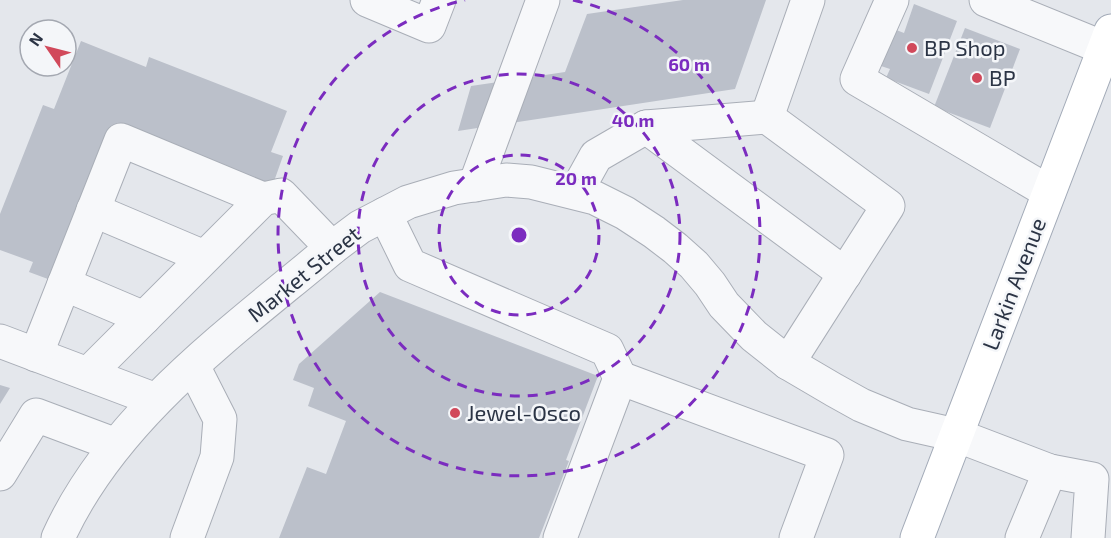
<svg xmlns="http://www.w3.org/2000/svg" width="1111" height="538" font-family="'Exo 2',sans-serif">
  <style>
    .building { fill: #bbc0ca }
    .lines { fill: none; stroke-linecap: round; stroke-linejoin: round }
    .minor-casing { stroke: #a9aeb7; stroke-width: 35 }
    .major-casing { stroke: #a3abb8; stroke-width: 35 }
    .minor { stroke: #f7f8fa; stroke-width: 33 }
    .major { stroke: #fff; stroke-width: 33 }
    .ring { fill: none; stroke: #7b2cbf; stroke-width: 3; stroke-dasharray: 10 8 }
    .poi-dot { fill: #d1495b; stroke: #f4f6f9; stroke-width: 2 }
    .labels { text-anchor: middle; stroke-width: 5; stroke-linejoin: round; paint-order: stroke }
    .poi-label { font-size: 22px; fill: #2b3445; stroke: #f4f6f9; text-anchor: start }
    .street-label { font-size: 22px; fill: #2b3445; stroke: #f4f6f9 }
    .centre { fill: #7b2cbf; stroke: #f4f6f9; stroke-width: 3 }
    .ring-label { font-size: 18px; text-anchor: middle; font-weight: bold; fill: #7b2cbf; stroke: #f4f6f9; stroke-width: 5; stroke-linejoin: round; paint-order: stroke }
  </style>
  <rect width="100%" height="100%" fill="#e4e7ec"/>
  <g class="building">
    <polygon points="683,0 766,0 735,89 458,131 471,86 565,72 587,14"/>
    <polygon points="914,4 957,21 929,94 886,78 890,69 872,63 886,26 904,33"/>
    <polygon points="965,28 1020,49 990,128 934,107"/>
    <polygon points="81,41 146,67 149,57 287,111 271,152 283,156 272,187 116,127 56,282 29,272 33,262 0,250 0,214 43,105 54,109"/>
    <polygon points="380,292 598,376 566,460 569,461 539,538 279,538 307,467 326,474 346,421 308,406 314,388 293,380 299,364"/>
    <polygon points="0,385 10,388 0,404"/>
  </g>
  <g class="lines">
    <g class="minor-casing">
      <g id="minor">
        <polyline points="367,0 429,26 439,0"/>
        <polyline points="892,0 857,79 1049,192"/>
        <polyline points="986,0 1104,48"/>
        <polyline points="646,127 845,274"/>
        <polyline points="475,185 543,0"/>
        <polyline points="576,192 596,156 646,127 767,117"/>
        <polyline points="93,210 204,257"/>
        <polyline points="385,214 410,265 607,350 620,378 560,538"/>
        <polyline points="64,284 144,318"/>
        <polyline points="0,341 156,400"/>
        <polyline points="36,355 121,140 263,199"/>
        <polyline points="788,363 888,206 767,117 808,0"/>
        <polyline points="88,374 263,199 281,195 332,248"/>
        <polyline points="620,378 827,455 796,538"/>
        <polyline points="0,474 36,415 116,445"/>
        <path d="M58,538C113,416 232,332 332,248L360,227L408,202L454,188L506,180L531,182L595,198L625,213L654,232L675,248L694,265L710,284L724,305L754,336L788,363L834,390L861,405L907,424L956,435L1050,471L1092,479L1088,538"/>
        <polyline points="187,538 217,457 220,419 193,366"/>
        <polyline points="1022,538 1050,471"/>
      </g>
    </g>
    <g class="major-casing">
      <polyline id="major" points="917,538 1111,31"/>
    </g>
    <use href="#minor" class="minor"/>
    <use href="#major" class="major"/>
  </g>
  <g class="ring">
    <circle cx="519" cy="235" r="80"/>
    <circle cx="519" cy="235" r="161"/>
    <path d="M573 0A241 241 0 1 1 465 0"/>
  </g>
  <g class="poi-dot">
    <circle cx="912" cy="48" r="6"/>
    <circle cx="977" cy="78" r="6"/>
    <circle cx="455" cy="413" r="6"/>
  </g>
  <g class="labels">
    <g class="poi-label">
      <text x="924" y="56">BP Shop</text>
      <text x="989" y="86">BP</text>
      <text x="467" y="421">Jewel-Osco</text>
    </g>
    <g class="street-label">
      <text transform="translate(304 274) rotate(-39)" y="8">Market Street</text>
      <text transform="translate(1014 284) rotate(-69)" y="8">Larkin Avenue</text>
    </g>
  </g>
  <circle cx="519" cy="235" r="9" class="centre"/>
  <g class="ring-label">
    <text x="689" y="71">60 m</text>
    <text x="633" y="127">40 m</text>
    <text x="576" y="185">20 m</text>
  </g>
  <g transform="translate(48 48) rotate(305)"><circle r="28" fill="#f4f6f9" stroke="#a4a8b1" stroke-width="1.5"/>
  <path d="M0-4.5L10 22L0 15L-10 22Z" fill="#d1495b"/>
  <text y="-9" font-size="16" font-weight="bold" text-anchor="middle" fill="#2b3445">N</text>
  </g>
</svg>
